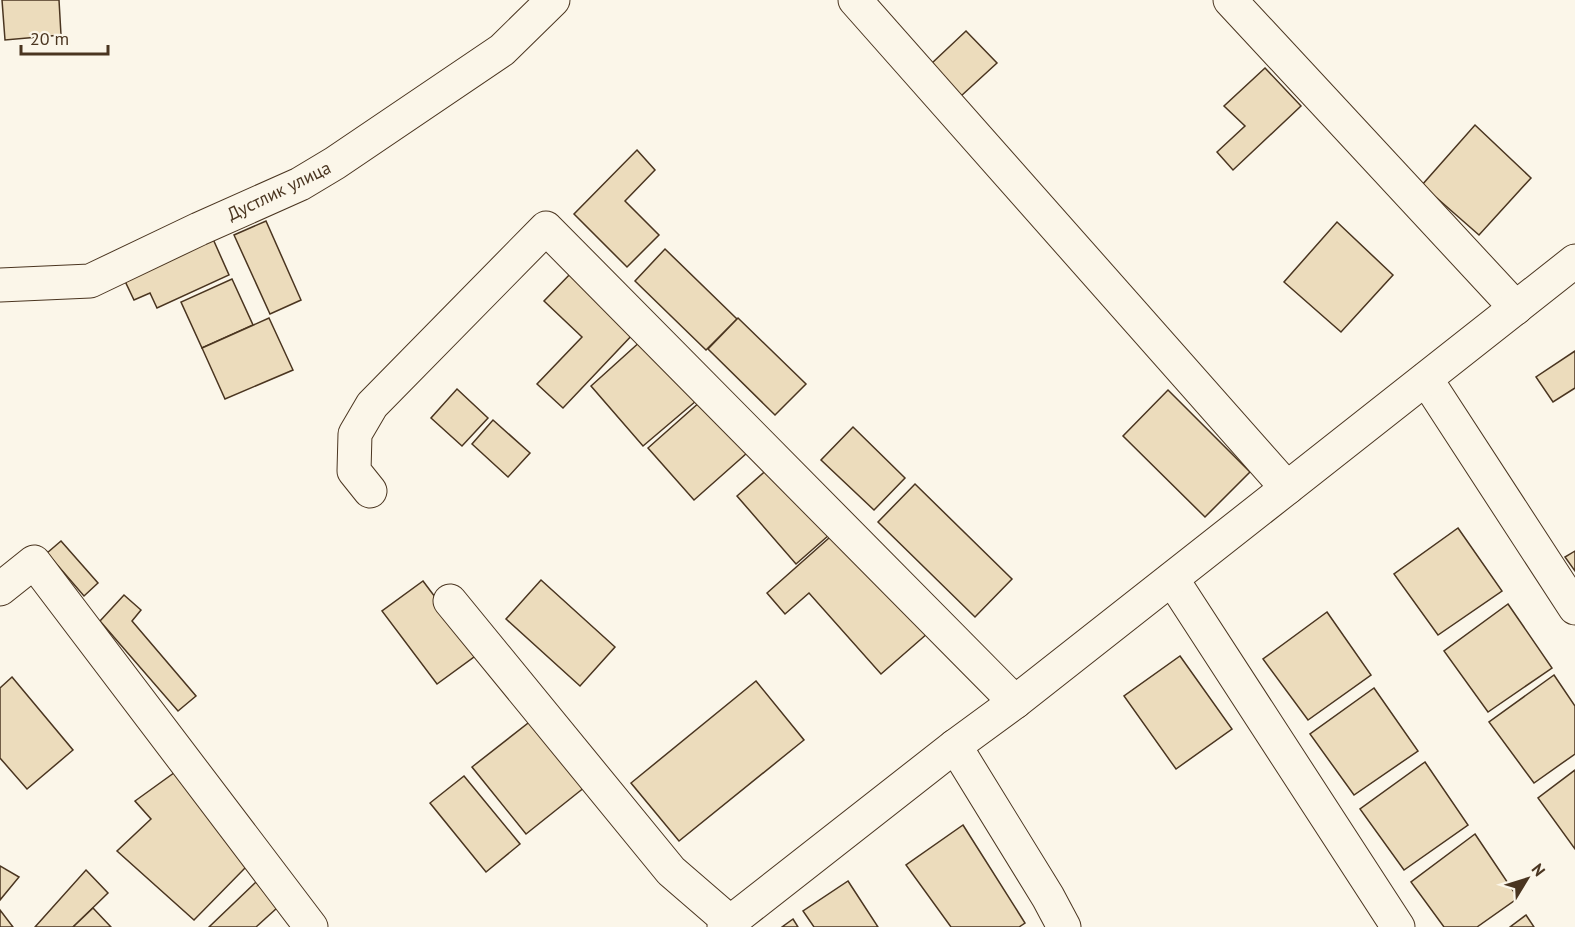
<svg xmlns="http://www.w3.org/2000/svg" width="1575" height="927" font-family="'PT Sans',sans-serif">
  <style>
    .building { fill: #ecdcbc; stroke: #4a3520; stroke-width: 1.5 }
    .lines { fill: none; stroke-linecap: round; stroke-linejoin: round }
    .minor-casing { stroke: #4a3520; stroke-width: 35 }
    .minor { stroke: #fbf6e9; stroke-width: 33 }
    .labels { text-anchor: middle; stroke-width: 4.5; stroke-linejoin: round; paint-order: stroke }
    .street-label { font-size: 18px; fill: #4a3520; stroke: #fbf6e9 }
  </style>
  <rect width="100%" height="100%" fill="#fbf6e9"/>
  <g class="building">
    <polygon points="2,0 59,0 61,35 5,40"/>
    <polygon points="966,31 997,63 961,96 931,64"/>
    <polygon points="1265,68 1301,106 1233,170 1217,152 1245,126 1224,106"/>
    <polygon points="1475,125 1531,178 1479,235 1422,185"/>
    <polygon points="637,150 655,170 625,201 659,235 627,267 574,214"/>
    <polygon points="266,221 301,300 270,314 234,235"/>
    <polygon points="1337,222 1393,275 1341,332 1284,282"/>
    <polygon points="213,239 229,275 157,308 150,293 134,300 124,279"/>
    <polygon points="665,249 737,319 706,350 635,281"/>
    <polygon points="572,272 635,332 563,408 537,384 582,337 544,301"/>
    <polygon points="232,279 253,325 202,348 181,302"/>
    <polygon points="269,318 293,370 225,399 202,348"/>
    <polygon points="738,318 806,384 775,415 708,349"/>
    <polygon points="642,340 696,401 643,446 591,386"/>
    <polygon points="1575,351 1575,388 1553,402 1536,377"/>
    <polygon points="457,389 488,418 462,446 431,418"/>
    <polygon points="1168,390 1250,472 1205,517 1123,436"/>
    <polygon points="701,401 747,453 694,500 648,448"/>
    <polygon points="493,420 530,453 508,477 472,444"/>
    <polygon points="853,427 905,478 874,510 821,460"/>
    <polygon points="770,467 829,535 796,564 737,496"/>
    <polygon points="915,484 1012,579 975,617 878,522"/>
    <polygon points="1458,528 1502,591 1438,635 1394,574"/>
    <polygon points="838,530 928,633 881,674 809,593 785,614 767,593"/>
    <polygon points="61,541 98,583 84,596 47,553"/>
    <polygon points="1575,551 1575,571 1565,557"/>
    <polygon points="541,580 615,647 580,686 506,619"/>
    <polygon points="423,581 478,654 437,684 382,611"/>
    <polygon points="124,595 141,610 132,621 196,696 178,711 100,621"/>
    <polygon points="1508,604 1552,668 1488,712 1444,651"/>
    <polygon points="1327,612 1371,675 1308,720 1263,659"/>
    <polygon points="1180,656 1232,729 1176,769 1124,696"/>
    <polygon points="1554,675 1575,706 1575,754 1534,783 1489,722"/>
    <polygon points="12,677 73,750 27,789 0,758 0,688"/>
    <polygon points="756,681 804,740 679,841 631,783"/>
    <polygon points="1374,688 1418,751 1354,795 1310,734"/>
    <polygon points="532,720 585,787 526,834 472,767"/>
    <polygon points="1425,762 1468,825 1404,870 1360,809"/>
    <polygon points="178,770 246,867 194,920 117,851 151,819 135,801"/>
    <polygon points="1575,770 1575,849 1538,798"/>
    <polygon points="464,776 520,844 486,872 430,803"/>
    <polygon points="963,825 1025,923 1019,927 951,927 906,865"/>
    <polygon points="1475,834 1518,898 1477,927 1444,927 1411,882"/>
    <polygon points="0,866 19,877 0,900"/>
    <polygon points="86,870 108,893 73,927 35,927"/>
    <polygon points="848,881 878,927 814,927 803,911"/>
    <polygon points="256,882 277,908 256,927 209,927"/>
    <polygon points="93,908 111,927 73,927"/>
    <polygon points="0,910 13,927 0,927"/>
    <polygon points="1526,915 1534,927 1510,927"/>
    <polygon points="793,919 798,927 782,927"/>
  </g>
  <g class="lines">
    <g class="minor-casing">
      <g id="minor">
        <polyline points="855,0 1287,488"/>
        <polyline points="1230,0 1516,308"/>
        <polyline points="0,285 90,281 199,229 300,184 335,163 502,50 553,0"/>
        <polyline points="1426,379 1575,608"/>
        <polyline points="370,491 354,471 355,434 372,405 546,228 1015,702"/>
        <polyline points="1172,579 1398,927"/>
        <polyline points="0,589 34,562 311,927"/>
        <polyline points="450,601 671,871 730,922 730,927"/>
        <polyline points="955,746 1048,897 1064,927"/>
        <polyline points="724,927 955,746 1015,702 1287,488 1575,261"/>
      </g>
    </g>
    <use href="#minor" class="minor"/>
  </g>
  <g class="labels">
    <g class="street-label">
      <text transform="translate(279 191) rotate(-26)" y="6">Дустлик улица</text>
    </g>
  </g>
  <g transform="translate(1527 879) rotate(52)" stroke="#fbf6e9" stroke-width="4.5" paint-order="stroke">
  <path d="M0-4.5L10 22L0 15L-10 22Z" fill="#4a3520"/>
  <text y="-9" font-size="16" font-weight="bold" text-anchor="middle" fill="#4a3520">N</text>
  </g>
  <path d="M21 45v9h87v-9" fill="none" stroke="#4a3520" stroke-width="3"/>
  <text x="30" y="45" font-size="18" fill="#4a3520" stroke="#fbf6e9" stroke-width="4.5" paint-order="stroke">20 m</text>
</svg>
